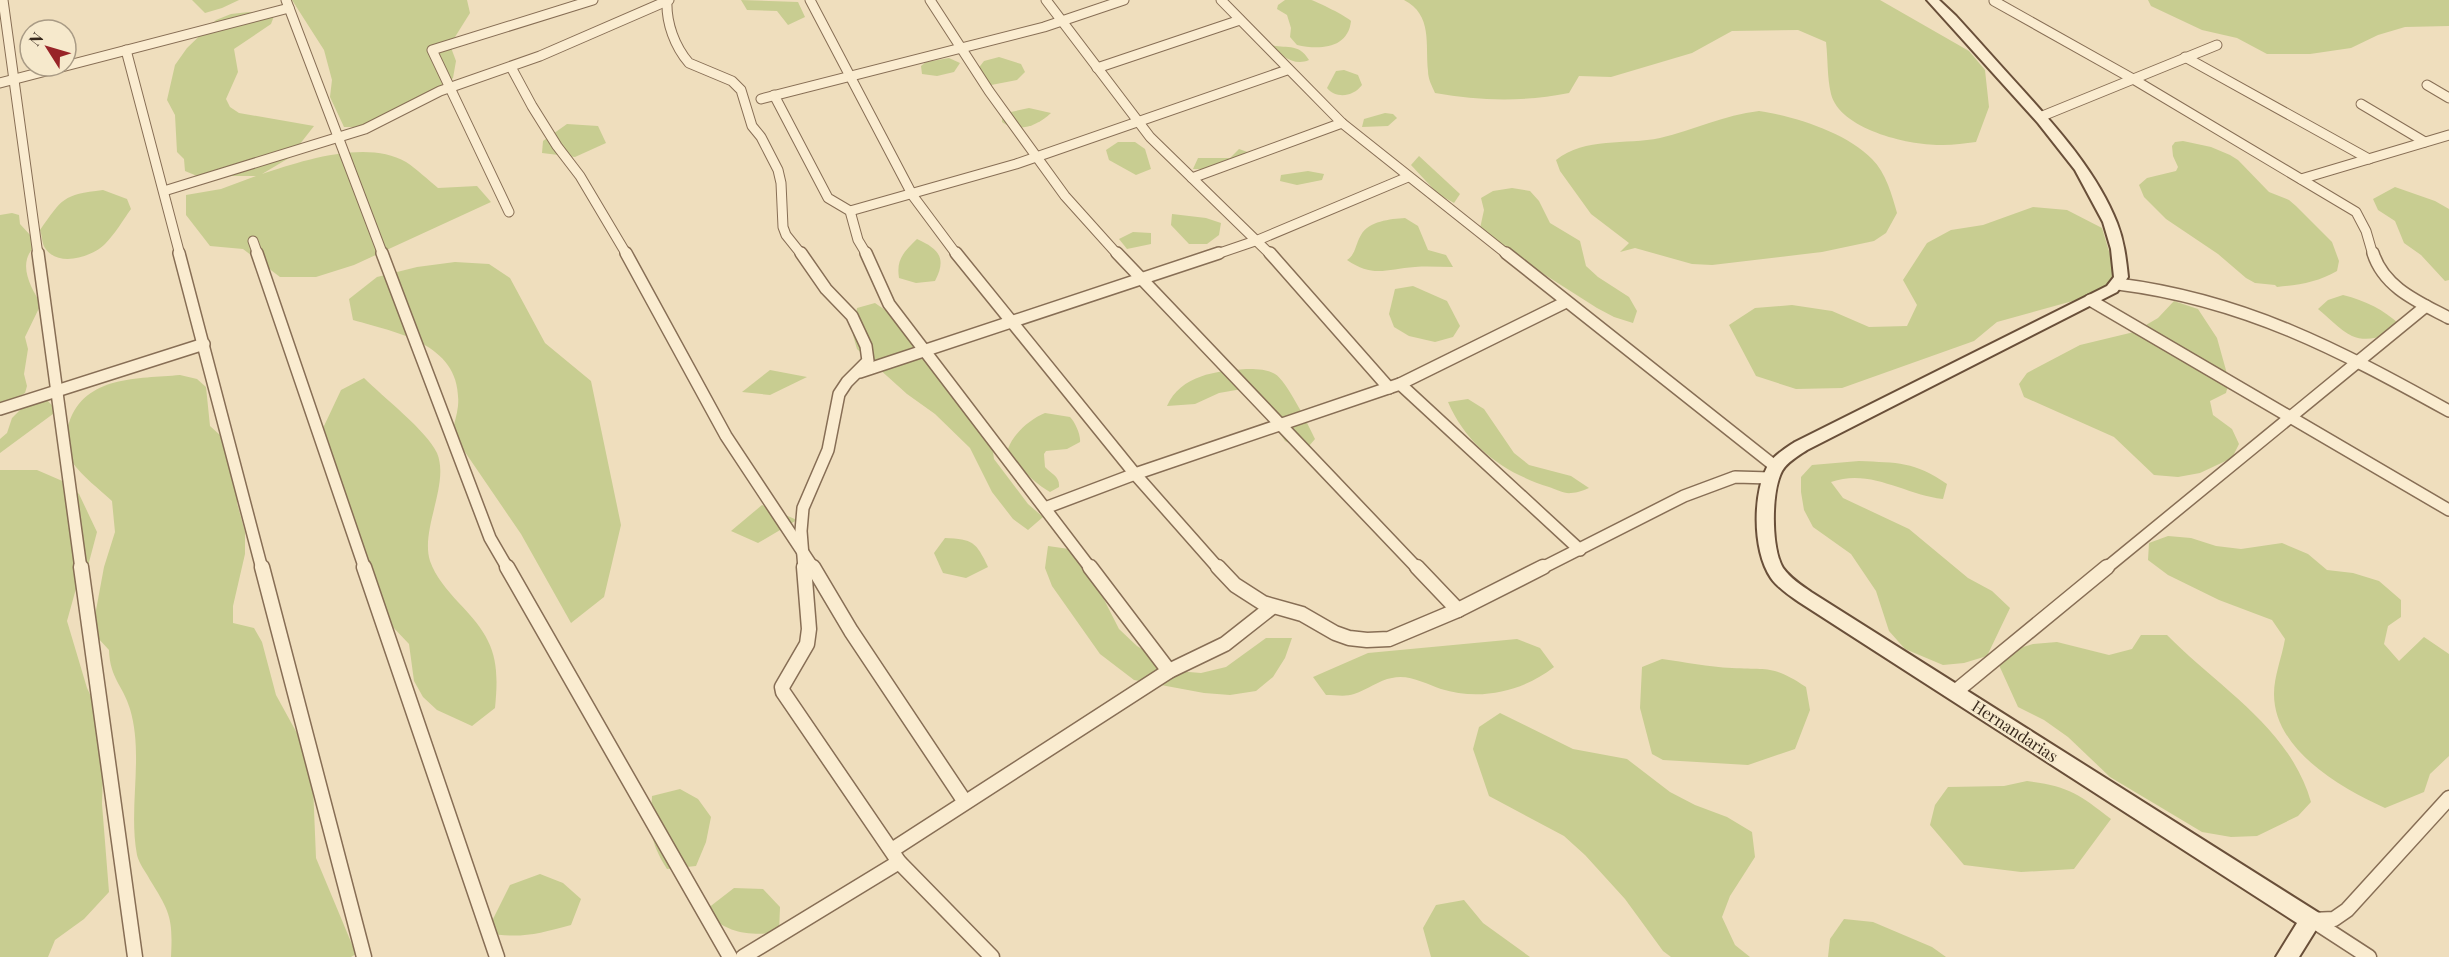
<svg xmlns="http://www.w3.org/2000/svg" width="2449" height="957" font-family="'Playfair Display',serif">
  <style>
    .green { fill: #c8cd91 }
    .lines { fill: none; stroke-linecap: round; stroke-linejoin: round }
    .street-far2-casing { stroke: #876e55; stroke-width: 11 }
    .street-far1-casing { stroke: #876e55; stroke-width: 14 }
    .street-casing { stroke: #876e55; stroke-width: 17 }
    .secondary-casing { stroke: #694f39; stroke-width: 4 }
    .street-far2 { stroke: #faecd0; stroke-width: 9 }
    .street-far1 { stroke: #faecd0; stroke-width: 11 }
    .street { stroke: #faecd0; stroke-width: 14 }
    .secondary { fill: #faecd0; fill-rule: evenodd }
    .labels { text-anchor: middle; stroke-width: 4.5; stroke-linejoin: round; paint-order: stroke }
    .street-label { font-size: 16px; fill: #36271b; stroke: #f6e9cc }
  </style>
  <rect width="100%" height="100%" fill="#efdebd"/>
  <g class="green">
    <polygon points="192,0 239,0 222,8 205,13"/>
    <polygon points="292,0 467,0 470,13 450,45 456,61 453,78 405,113 377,127 344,127 330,97 332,80 324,50"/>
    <polygon points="741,0 798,2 805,17 788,25 777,11 747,10"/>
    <path d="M1285,0C1294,0 1303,0 1311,0C1316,1 1348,17 1351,21C1348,49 1319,50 1297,45L1290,37L1291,28L1287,15L1277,9L1278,5Z"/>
    <path d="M1404,0H1880L1969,51L1985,70L1989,107L1976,142C1965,143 1954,145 1943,145C1911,146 1840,130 1831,94C1827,78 1828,59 1826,42L1798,30L1732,31L1692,53L1611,77L1579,76L1569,93C1524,102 1480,101 1435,93C1432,86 1428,79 1428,71C1425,44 1433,15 1404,0Z"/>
    <polygon points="2148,0 2449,0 2449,26 2405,27 2378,35 2351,48 2310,54 2267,54 2237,38 2202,30 2151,6"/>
    <path d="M249,12L274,16L271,24L234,49L238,72L226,99L230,107L239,113L314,126L289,158L262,174C301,161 367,139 406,162C417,169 428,180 438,188L477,186L491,202L354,265L316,277H280L243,249L210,246L186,215V195L221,189L256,176H197L185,171L184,159L177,152L175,115L167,100L175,65L187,48L216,20L231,14Z"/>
    <path d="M1269,44C1284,50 1298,41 1309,60C1293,67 1280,54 1269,44Z"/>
    <polygon points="999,57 1021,64 1025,72 1017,80 986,86 977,70 984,61"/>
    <polygon points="949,58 960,63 954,72 937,76 922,74 921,66 926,62"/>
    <path d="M1344,70L1358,75L1362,85C1353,97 1336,99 1327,88L1336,71Z"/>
    <path d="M1029,108L1051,113C1038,125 1019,134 1002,122V118L1006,113Z"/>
    <path d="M1759,111C1795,116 1847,133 1872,159C1886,173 1892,195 1897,213L1886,233L1874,241L1822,252L1712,265L1692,264L1635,248L1620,252L1629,243L1591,214L1560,171L1556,160C1585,137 1626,145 1660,138C1694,130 1724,115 1759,111Z"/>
    <polygon points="1385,113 1393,114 1397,118 1388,126 1362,127 1364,119"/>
    <polygon points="567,124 598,126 606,143 575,157 542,153 543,141"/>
    <path d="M2183,141L2211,147L2230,155L2238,160L2269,192L2289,200L2296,206L2332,242L2339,261L2337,271C2318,282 2299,285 2277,287L2275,285L2255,283L2246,278L2218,254L2166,219L2144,197L2139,185L2147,178L2176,171L2178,167L2173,156L2172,146L2175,142Z"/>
    <polygon points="1118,142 1135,142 1145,149 1151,169 1136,175 1109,160 1106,150"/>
    <polygon points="1239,149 1253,154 1211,169 1193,169 1198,158 1230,158"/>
    <polygon points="1419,156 1460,194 1454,203 1438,194 1411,165"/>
    <polygon points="1308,171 1324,174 1322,180 1297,185 1280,181 1281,175"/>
    <polygon points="2395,187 2435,201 2449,209 2449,280 2445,281 2421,255 2404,243 2395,221 2378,210 2373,199"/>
    <polygon points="1512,188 1530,191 1539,201 1550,223 1580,241 1586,266 1598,277 1629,297 1637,311 1633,323 1614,317 1597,308 1479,233 1484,210 1481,198 1493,191"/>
    <path d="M103,190L127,199L131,209C123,220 115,234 105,244C92,257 58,268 45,248C42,244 42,235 40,230C63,198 62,195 103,190Z"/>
    <polygon points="2033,207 2067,210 2102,228 2117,278 2098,294 1997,322 1974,341 1842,388 1796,389 1756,376 1729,325 1755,308 1792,305 1832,311 1869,327 1907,326 1917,305 1903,280 1927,243 1951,230 1983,225"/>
    <path d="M12,213L19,215L20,224L31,236L34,246C32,250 28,254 27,259C23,274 33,291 41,304L25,337L28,349L24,374L27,386L25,393L0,407V215Z"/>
    <polygon points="1172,214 1206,218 1221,223 1219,235 1207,244 1189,244 1171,225"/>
    <path d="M1405,218L1418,226L1428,250L1446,255L1453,267C1440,267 1427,266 1415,267C1386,269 1373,278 1347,260C1356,254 1355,245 1361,235C1369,221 1390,219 1405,218Z"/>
    <polygon points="1133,232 1151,233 1151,244 1127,249 1119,239"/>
    <path d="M917,239C939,249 947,258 935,281L916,283L899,278C896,259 904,252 917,239Z"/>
    <path d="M455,262L489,264L510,278L545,343L591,381L621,525L604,597L571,623L521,534L452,433C454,424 457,415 458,406C463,344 398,333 353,320L349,299L377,277L417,267Z"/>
    <polygon points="1413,286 1447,301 1460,326 1453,337 1435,342 1409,336 1394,327 1389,314 1395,289"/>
    <path d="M2343,295C2366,301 2383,309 2400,325C2389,336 2368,343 2352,336C2340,330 2328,317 2318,309L2328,300Z"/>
    <polygon points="2174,301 2198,309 2217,338 2229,381 2226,393 2210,401 2213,415 2232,429 2239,444 2232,458 2200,473 2178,477 2154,475 2114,437 2024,397 2019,384 2027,373 2080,345 2134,332 2158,318"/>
    <polygon points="875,303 888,312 917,343 954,393 981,414 990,428 994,459 1028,504 1043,517 1028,530 1013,519 992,492 970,448 935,414 907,394 857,349 853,335 857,308"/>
    <path d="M1246,369C1256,369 1266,369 1275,374C1286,380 1309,426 1315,439L1309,446L1299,448L1285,441L1279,432L1276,419L1242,389L1219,393L1195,404L1167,406C1181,375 1216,371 1246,369Z"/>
    <polygon points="770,370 807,377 770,395 742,392"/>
    <path d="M180,375L197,379L206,387L210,426L231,445L237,458V503L245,532V554L233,606V623L254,628L262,642L276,695L304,746L313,785L316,858L356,954L351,957H171C173,918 170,912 150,880C146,872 139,864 137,855C128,807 144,756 130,709C123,685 110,679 109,650L97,637L94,621L104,567L115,532L112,501C99,489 83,477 72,462C63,450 64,436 69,423C85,375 138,379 180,375Z"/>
    <path d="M364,378C383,397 427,431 437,453C450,484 420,529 430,561C435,576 448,591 458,602C494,639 500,658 495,708L472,726L437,710L423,697L414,681L409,644L372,605L364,591L356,539L321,440L324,426L341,390Z"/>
    <path d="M1468,399L1484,409L1514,453L1529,465L1571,476L1589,488C1584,490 1577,493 1571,493C1565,494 1555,489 1549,487C1504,473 1467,446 1448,402Z"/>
    <polygon points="48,401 57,411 0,453 0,439 7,433 12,418 27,403"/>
    <path d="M1045,413L1070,417C1075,422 1081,435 1080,442L1067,449L1046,451L1044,454L1045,467C1051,474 1060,476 1059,487L1050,492C1036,484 1014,465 1008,449C1013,434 1030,419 1045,413Z"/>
    <path d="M1859,461C1898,463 1914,461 1947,484L1943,499C1903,494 1870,468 1831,482L1843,498L1909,529L1968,578L1992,591L2010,608L1987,656L1964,663L1943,665L1905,649L1889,631L1876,591L1851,554L1813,527L1804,510L1801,492V477L1812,465Z"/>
    <polygon points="0,470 37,470 67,483 79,494 97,532 88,566 77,585 67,621 87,688 102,720 104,739 102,804 109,892 84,919 55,940 48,957 0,957"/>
    <polygon points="762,505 797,520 758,543 731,531"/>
    <path d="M2168,536L2191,538L2216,546L2241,549L2282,543L2308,554L2327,570L2353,573L2379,581L2401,600V617L2388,626L2384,644L2399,661L2424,637L2449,654V756L2430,774L2424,792L2385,808C2341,788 2274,750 2274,694C2274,676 2282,657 2285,639L2272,620L2219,600L2168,575L2148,560L2149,543Z"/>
    <path d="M945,538C973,539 976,542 988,567L966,578L943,573L934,553Z"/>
    <polygon points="1048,546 1069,549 1085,562 1119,629 1137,646 1177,671 1201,673 1226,667 1266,638 1292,638 1285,658 1273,677 1256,691 1230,695 1204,693 1134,680 1100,654 1052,586 1045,568"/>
    <path d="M2141,635H2167C2218,687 2290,728 2311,802L2298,816L2257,836L2231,837L2202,832L2110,777L2068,737L2044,720L2018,707L1998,663L2013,650L2033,644L2057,642L2109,655L2132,649Z"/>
    <path d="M1517,639L1540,648L1554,667C1522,692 1480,701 1441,689C1426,684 1409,674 1392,678C1379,680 1367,690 1354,694C1346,697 1335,695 1326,695L1313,677L1368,653Z"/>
    <path d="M1662,659C1685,662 1708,667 1732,668C1768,670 1773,665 1806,687L1810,710L1795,749L1748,765L1663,760L1652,754L1640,708L1642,667Z"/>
    <polygon points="1500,713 1573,749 1627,759 1670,792 1695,805 1727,817 1752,832 1755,857 1730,896 1722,917 1735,945 1750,957 1671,957 1663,951 1625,899 1585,855 1564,836 1489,796 1473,749 1479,727"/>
    <path d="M2027,781C2068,786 2079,794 2111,819L2074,869L2021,872L1964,865L1930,825L1935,805L1948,787L2004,786Z"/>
    <path d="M680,789L698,799L711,817L706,842L696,866L667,869C649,840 650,829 652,796Z"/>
    <path d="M540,874L563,883L581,899L571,925C538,934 520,939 486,933L510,885Z"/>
    <path d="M734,888L763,889L780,907L779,933C744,935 731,934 703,912Z"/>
    <polygon points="1464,900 1483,923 1530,957 1431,957 1423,928 1436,905"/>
    <polygon points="1844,919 1873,922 1932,947 1946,957 1828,957 1830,939"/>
  </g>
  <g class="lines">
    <g class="street-far2-casing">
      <g id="street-far2">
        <polyline points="3,0 38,255"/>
        <polyline points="286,0 383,255"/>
        <polyline points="810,0 913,196 957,255"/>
        <polyline points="930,0 989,91 1065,196 1118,255"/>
        <polyline points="1046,0 1150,137 1271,255"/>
        <polyline points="1221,0 1342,123 1508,255"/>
        <path d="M667,1C666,23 675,47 689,63L732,81L741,90L752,126L761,137L778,170L781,183L783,227L786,235L802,255"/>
        <polyline points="1994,1 2133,79 2356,212 2366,231 2373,255"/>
        <polyline points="126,50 180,255"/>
        <polyline points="2185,57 2369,159"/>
        <polyline points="511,67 532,106 557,146 580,176 627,255"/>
        <polyline points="1097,68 1240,20"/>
        <polyline points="0,83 289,8"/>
        <polyline points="2427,85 2449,98"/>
        <polyline points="774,95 828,198 850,211 858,240 867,255"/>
        <polyline points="761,99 1044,27 1124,0"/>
        <polyline points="2361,104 2425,142"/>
        <polyline points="2040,117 2217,45"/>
        <polyline points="1192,178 1342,123"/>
        <polyline points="2301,179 2449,135"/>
        <polyline points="164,191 365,129 440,91 540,56 669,0"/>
        <polyline points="850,211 1016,164 1287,70"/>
        <polyline points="509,212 432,50 593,0"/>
        <polyline points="253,241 258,255"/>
        <polyline points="1214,255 1258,240 1408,177"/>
      </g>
    </g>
    <g class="street-far1-casing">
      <g id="street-far1">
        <polyline points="38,253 81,569"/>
        <polyline points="179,253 262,569"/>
        <polyline points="257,253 365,569"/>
        <polyline points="382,253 490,538 508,569"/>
        <polyline points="626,253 726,436 814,569"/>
        <polyline points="801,253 826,289 852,316 866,346 868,361 847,382 839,394 828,450 803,508 801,531 804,569"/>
        <polyline points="866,253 889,304 1091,569"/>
        <polyline points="956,253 1135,474 1219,569"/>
        <polyline points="1117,253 1418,569"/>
        <polyline points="1270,253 1389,388"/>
        <polyline points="1506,253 1776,467"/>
        <path d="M2373,253C2384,288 2419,302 2449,318"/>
        <path d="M2118,284C2245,300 2339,350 2449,411"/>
        <polyline points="2090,300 2449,510"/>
        <polyline points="860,372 1219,253"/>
        <polyline points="1400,384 1580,550"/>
        <polyline points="0,409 204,344"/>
        <polyline points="1045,508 1135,474 1400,384 1566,302"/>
        <polyline points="1540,569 1684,496 1735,477 1771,478"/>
        <polyline points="2105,569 2426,306"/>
      </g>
    </g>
    <g class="street-casing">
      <g id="street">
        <polyline points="81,567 135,957"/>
        <polyline points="262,567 364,957"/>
        <polyline points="364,567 497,957"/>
        <polyline points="507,567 730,957"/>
        <polyline points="804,567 809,629 807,644 782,687 783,692 899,862 992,957"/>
        <polyline points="813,567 851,631 965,802"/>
        <polyline points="1090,567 1169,671"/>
        <polyline points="1218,567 1235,585 1263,603 1302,614 1335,633 1349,638 1367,640 1389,639 1458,610 1543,567"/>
        <polyline points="1417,567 1458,610"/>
        <polyline points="1955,692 2107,567"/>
        <polyline points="892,850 1169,671 1225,644 1272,607"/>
        <polyline points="2311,920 2334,919 2347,910 2449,798"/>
        <polyline points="2312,920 2369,957"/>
        <polyline points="743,957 899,862"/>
      </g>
    </g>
    <g class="secondary-casing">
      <path id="secondary" d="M1927,0H1939L1956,16C1978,40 1999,64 2021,88C2057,128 2097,172 2117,223C2124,241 2126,258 2128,277L2117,292L1807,450C1798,456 1787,462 1782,471C1771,492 1771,548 1783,568C1790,578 1801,585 1811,592L2319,913L2322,920L2299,957H2276L2297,923L1799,602C1789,595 1778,588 1771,578C1752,551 1752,489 1770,462C1777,453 1786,448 1795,442L2107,286L2114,277L2111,249L2103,222L2075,170L2038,123Z"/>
    </g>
    <use href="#street-far2" class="street-far2"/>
    <use href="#street-far1" class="street-far1"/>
    <use href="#street" class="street"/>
    <use href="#secondary" class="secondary"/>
  </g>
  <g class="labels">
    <g class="street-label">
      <text transform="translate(2015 731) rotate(33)" y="6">Hernandarias</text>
    </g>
  </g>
  <g transform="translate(48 48) rotate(307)"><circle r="28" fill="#f6e9cc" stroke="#a99b85" stroke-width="1.5"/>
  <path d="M0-4.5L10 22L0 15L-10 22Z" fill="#982428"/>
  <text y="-9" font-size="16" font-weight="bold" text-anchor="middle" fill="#36271b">N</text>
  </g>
</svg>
